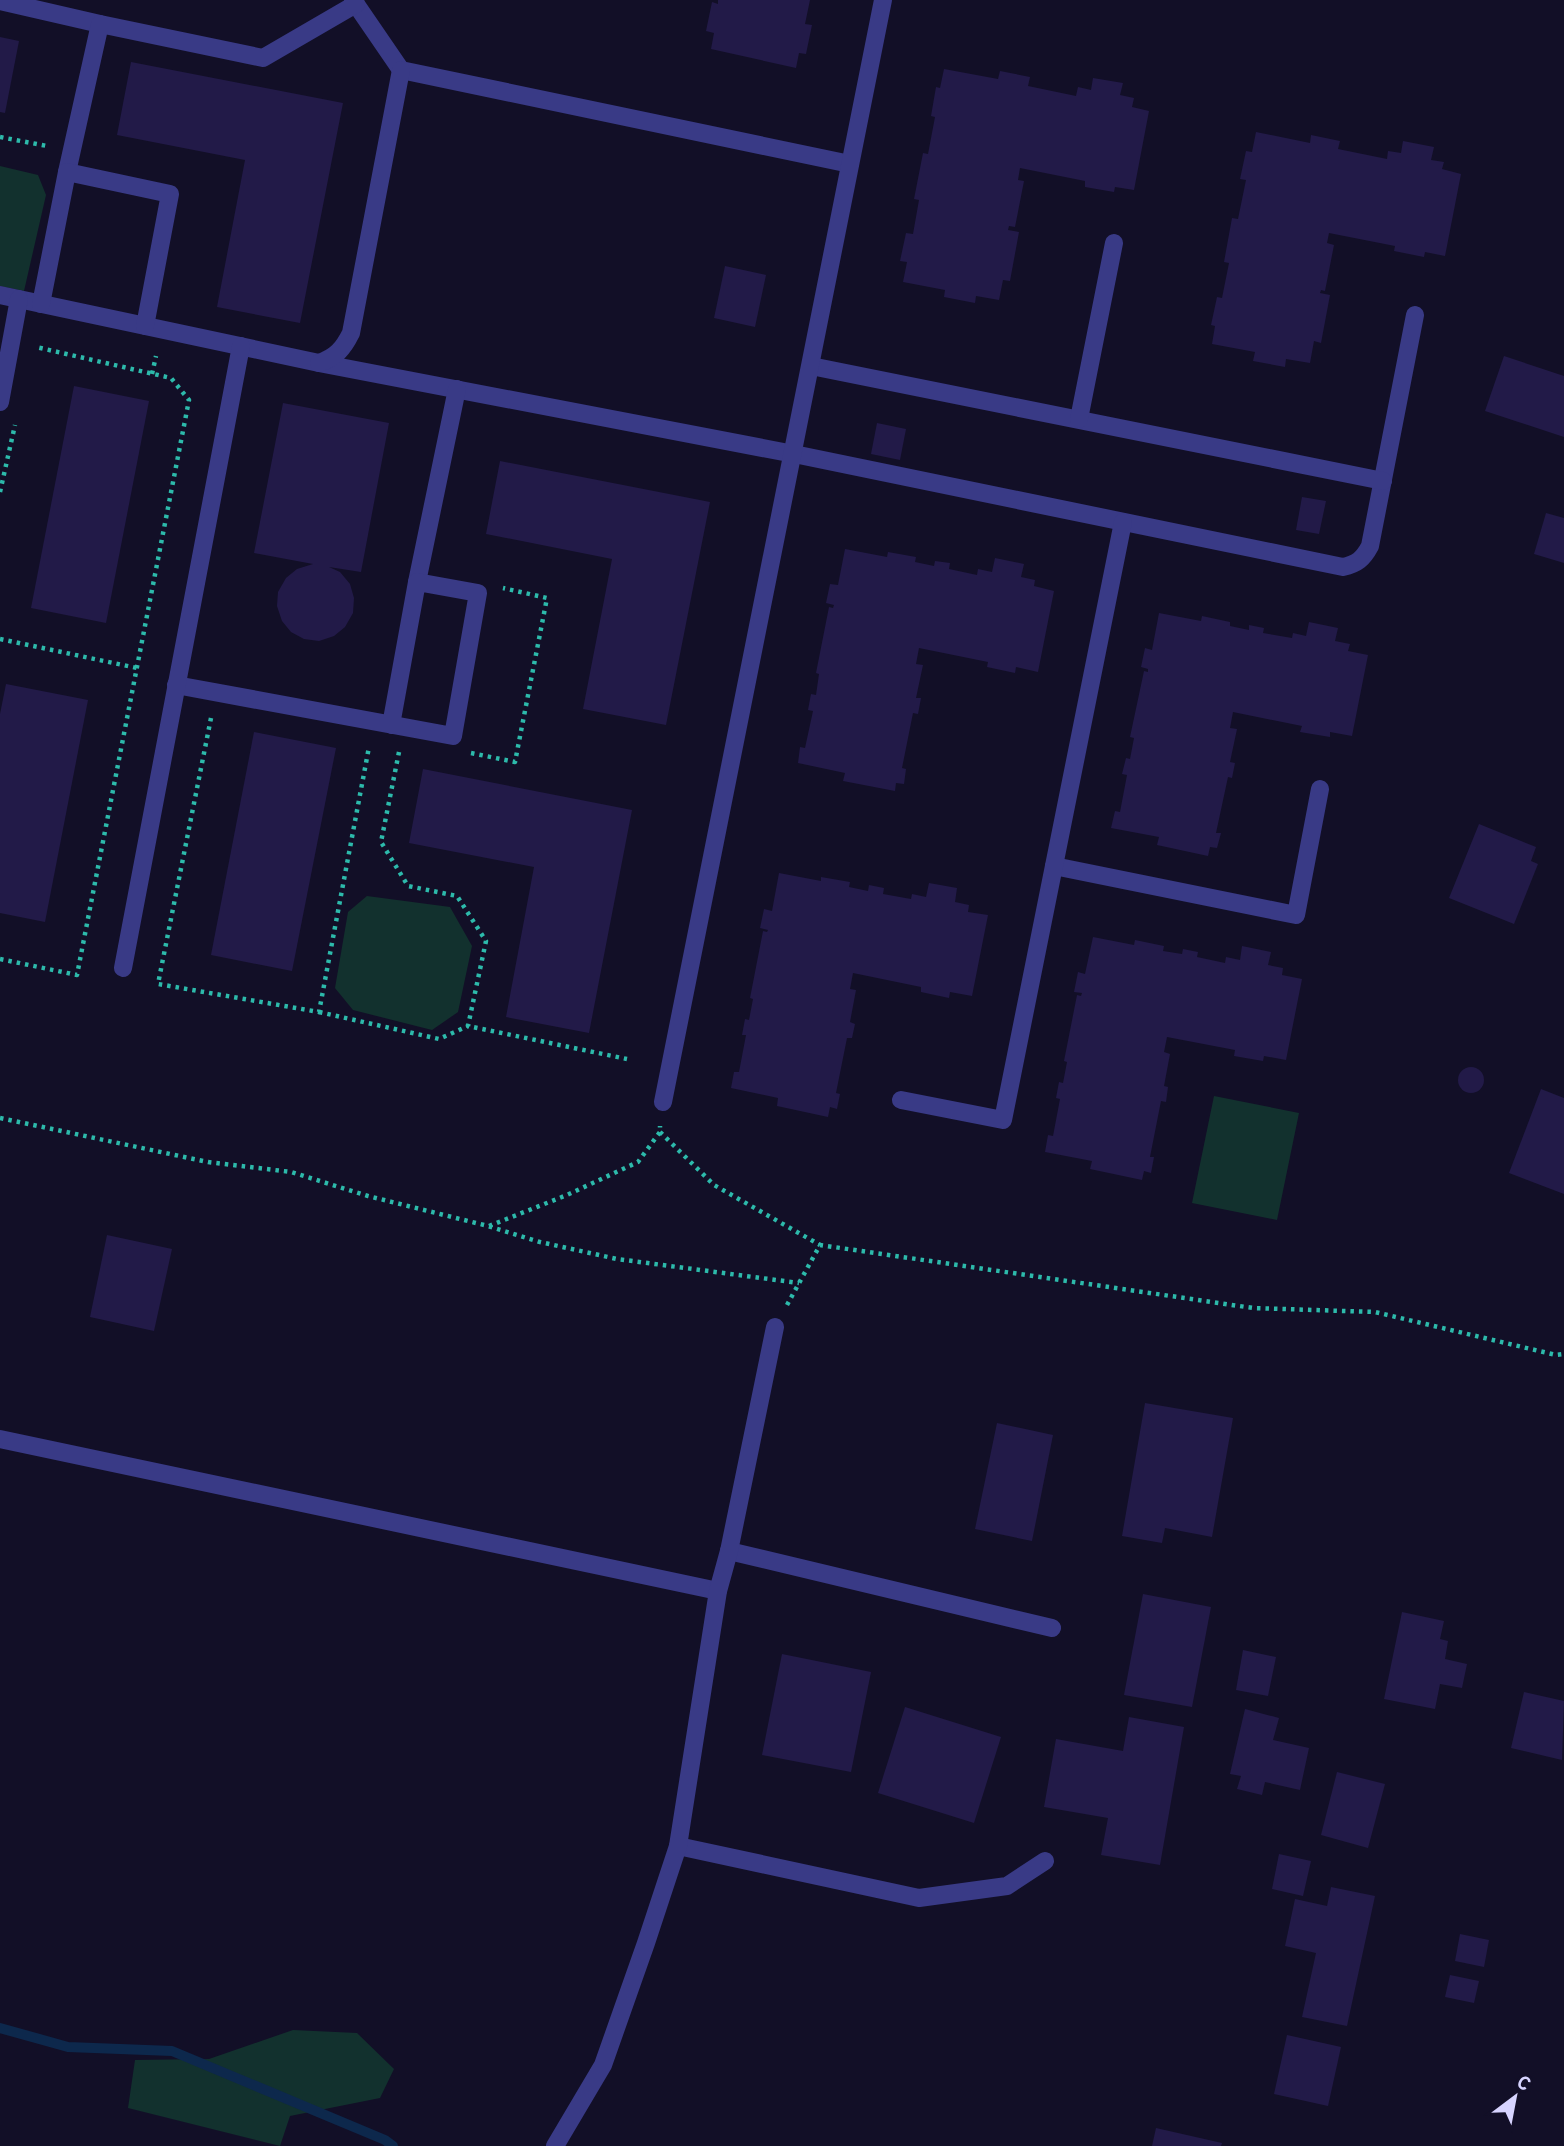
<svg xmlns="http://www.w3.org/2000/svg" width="1564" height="2146" font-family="Overpass,sans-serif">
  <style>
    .green { fill: #12312e }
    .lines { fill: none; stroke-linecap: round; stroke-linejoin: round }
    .stream { stroke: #0d284c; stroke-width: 10 }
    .building { fill: #221a48 }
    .path { stroke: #2dbaab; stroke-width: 4.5; stroke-dasharray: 3.5 5; stroke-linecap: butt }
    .lane { stroke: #393a86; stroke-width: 18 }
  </style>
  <rect width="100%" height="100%" fill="#120f27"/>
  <g class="green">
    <polygon points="0,166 38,175 46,195 24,291 0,286"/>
    <polygon points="367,896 450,907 472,946 458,1012 432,1030 353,1010 335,988 348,912"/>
    <polygon points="1214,1096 1299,1113 1277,1220 1192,1203"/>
    <polygon points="293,2030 357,2033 394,2069 380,2098 290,2116 280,2146 128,2108 135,2060 209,2059"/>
  </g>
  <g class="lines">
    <polyline class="stream" points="0,2028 68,2047 172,2051 385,2140 393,2146"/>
  </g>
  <g class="building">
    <polygon points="718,0 810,0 805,24 812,25 806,54 799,53 796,68 711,49 714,33 706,31 712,2 718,4"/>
    <polygon points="0,37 19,41 5,113 0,112"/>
    <polygon points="131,62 343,103 300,323 217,307 245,160 117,135"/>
    <polygon points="944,69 998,79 1000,71 1030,77 1028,86 1076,96 1078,87 1091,90 1093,78 1123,83 1120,95 1134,98 1132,107 1149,111 1134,190 1115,187 1114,192 1085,187 1085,181 1020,168 1018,180 1024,181 1015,227 1009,226 1008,230 1019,232 1010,281 1003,280 999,300 976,296 975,303 944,297 945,290 903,282 907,262 900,261 906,233 913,234 919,200 914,199 923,153 928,154 935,117 931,116 936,87 940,88"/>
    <polygon points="1256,132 1310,143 1311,135 1340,141 1338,149 1387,159 1388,151 1401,153 1403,141 1434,147 1431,160 1444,162 1442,169 1461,174 1445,256 1425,252 1424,257 1394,251 1395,246 1329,233 1327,243 1334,245 1325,291 1321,290 1320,293 1330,295 1321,343 1314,341 1310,363 1286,359 1285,367 1253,361 1255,352 1212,344 1215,326 1211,325 1217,297 1222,298 1229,263 1224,262 1232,218 1238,219 1246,180 1240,179 1246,151 1252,152"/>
    <polygon points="725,266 766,275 755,327 714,318"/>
    <polygon points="1504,356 1564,376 1564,437 1485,411"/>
    <polygon points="74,386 149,401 106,623 31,608"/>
    <polygon points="283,403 389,423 361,572 329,567 340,572 350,584 354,598 353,613 345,627 334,636 319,641 304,639 291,632 282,621 277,606 278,592 286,578 297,569 313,564 254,553"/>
    <polygon points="877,423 906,429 900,460 871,454"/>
    <polygon points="500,461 710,502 666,725 583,709 612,559 486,534"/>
    <polygon points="1302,497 1326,501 1319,534 1296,530"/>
    <polygon points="1546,513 1564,518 1564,563 1534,554"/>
    <polygon points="845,549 887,557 888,552 916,557 915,562 934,566 935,561 950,563 949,569 977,575 978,569 992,572 995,558 1024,564 1021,577 1035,580 1034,586 1054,591 1038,672 1016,667 1015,673 987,667 988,662 919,648 916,664 923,665 916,698 921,698 918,714 913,713 902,768 906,769 904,784 896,783 895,791 843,781 845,773 798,763 800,747 805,748 813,711 808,710 811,694 816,695 819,674 816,673 829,607 833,608 834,605 826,603 830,584 838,585"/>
    <polygon points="1159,613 1201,621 1202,616 1230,622 1230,626 1249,630 1249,625 1264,628 1263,633 1292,638 1293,633 1306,636 1309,622 1338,628 1335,641 1350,644 1348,651 1368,655 1352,736 1330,732 1330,737 1300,732 1302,726 1233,712 1230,728 1237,729 1230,762 1235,763 1232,778 1228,777 1216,833 1221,833 1217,848 1210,847 1208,856 1157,845 1159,837 1111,828 1115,811 1120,812 1127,775 1122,774 1126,758 1130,759 1134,738 1130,737 1144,671 1148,672 1148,669 1141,667 1145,648 1152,650"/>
    <polygon points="6,684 88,700 45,922 0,913 0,714"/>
    <polygon points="254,732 336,748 292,971 211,955"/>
    <polygon points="423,769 632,810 589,1033 506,1017 534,867 409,843"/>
    <polygon points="1479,824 1536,847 1531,861 1538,864 1514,924 1449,898"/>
    <polygon points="779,873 821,881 821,877 850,882 849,887 868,891 869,885 884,888 883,894 911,899 912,894 926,897 929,883 957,888 955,902 969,905 968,912 988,915 972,996 950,992 949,998 921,992 921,987 853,973 850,989 856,990 850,1022 855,1024 852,1038 847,1038 836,1093 840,1094 837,1109 830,1107 828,1117 777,1106 778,1098 731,1088 734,1072 739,1072 746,1035 742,1035 745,1019 749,1020 753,999 750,998 763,931 767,932 768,930 760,928 764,909 772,911"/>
    <polygon points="1093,937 1134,945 1135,940 1164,946 1163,951 1182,954 1183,949 1198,952 1197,957 1225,963 1226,957 1240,960 1242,946 1271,952 1268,965 1283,968 1282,975 1302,979 1286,1060 1264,1056 1263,1061 1234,1056 1235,1050 1167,1037 1164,1052 1170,1054 1164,1086 1168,1087 1166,1102 1161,1101 1150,1157 1154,1157 1151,1173 1144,1171 1142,1180 1090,1169 1092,1161 1045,1152 1048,1135 1053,1136 1060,1099 1056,1098 1059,1082 1063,1083 1067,1062 1064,1061 1077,995 1081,996 1082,993 1074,992 1078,972 1085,974"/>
    <circle cx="1471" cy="1080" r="13"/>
    <polygon points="1541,1089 1564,1098 1564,1194 1509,1173"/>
    <polygon points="107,1235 172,1249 154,1331 90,1317"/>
    <polygon points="1145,1403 1233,1418 1212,1537 1165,1528 1162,1543 1122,1536"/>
    <polygon points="997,1423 1053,1435 1032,1541 975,1529"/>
    <polygon points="1143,1594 1211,1607 1192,1707 1124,1695"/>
    <polygon points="1402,1612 1444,1621 1440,1639 1448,1641 1445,1659 1467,1664 1462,1688 1440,1684 1435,1709 1384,1699"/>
    <polygon points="1243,1650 1276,1657 1268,1696 1236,1690"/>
    <polygon points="782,1654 871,1672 851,1772 762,1755"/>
    <polygon points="1524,1692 1564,1701 1562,1760 1511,1748"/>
    <polygon points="905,1707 1001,1737 974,1823 878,1793"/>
    <polygon points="1245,1709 1279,1718 1273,1740 1309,1748 1300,1790 1265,1782 1262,1795 1237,1789 1241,1776 1230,1774"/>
    <polygon points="1129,1717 1184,1727 1160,1865 1101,1855 1108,1818 1044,1807 1056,1739 1123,1751"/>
    <polygon points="1337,1772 1385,1784 1368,1848 1321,1835"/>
    <polygon points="1279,1854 1311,1861 1303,1896 1272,1889"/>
    <polygon points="1331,1887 1375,1896 1347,2026 1302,2017 1316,1953 1285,1946 1295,1899 1327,1906"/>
    <polygon points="1460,1934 1489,1940 1484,1967 1455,1961"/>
    <polygon points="1450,1975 1479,1981 1474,2003 1445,1997"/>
    <polygon points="1287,2035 1341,2047 1328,2106 1274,2094"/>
    <polygon points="1156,2128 1222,2143 1221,2146 1152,2146"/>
  </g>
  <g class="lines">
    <g class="path">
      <polyline points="0,137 47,146"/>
      <polyline points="152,374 156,356"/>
      <polyline points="0,492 15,425"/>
      <polyline points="0,639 137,668"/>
      <polyline points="211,718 158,984 319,1012 369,747"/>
      <polyline points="399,752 381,842 408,886 457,896 486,941 468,1026 627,1059"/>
      <polyline points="471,753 515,762 547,598 503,588"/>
      <polyline points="0,959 77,975 189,400 171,378 36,347"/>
      <polyline points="319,1012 439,1039 468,1026"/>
      <polyline points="0,1118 208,1162 291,1172 368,1196 488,1226 540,1242 617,1259 799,1283"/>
      <polyline points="660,1132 714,1185 820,1245"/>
      <polyline points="489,1226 567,1195 638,1162 660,1132 660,1126"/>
      <polyline points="787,1305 820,1245 1253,1308 1375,1312 1556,1355 1564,1354"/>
    </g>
    <g class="lane">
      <polyline points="353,0 401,70 850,164"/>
      <polyline points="0,1 100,24"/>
      <polyline points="67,172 100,24 263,58 356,4"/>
      <path d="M0,295L319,363L794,454L1343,567C1357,564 1363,559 1370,546L1415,315"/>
      <polyline points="41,304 67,172 170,194 145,326"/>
      <path d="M319,363C336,357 343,349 351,333L401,70"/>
      <polyline points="811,366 1383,481"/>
      <polyline points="0,402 19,299"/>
      <polyline points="1079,419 1114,243"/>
      <polyline points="417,582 457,389"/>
      <polyline points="176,685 453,736 478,593 417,582 391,725"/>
      <polyline points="1054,866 1296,915 1320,789"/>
      <polyline points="123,968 241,346"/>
      <polyline points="901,1100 1003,1120 1123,522"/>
      <polyline points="663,1102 883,0"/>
      <polyline points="0,1439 718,1591"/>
      <polyline points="729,1551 1052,1628"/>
      <polyline points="678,1846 919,1898 1007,1886 1045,1861"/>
      <polyline points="555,2146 603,2065 646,1943 678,1846 718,1591 729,1551 775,1327"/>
    </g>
  </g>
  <g transform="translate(1515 2097) rotate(32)" stroke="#120f27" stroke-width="5" paint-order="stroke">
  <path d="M0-5L12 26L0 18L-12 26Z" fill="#d7d4ff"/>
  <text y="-10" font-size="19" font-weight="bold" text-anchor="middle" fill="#d7d4ff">С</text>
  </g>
</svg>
